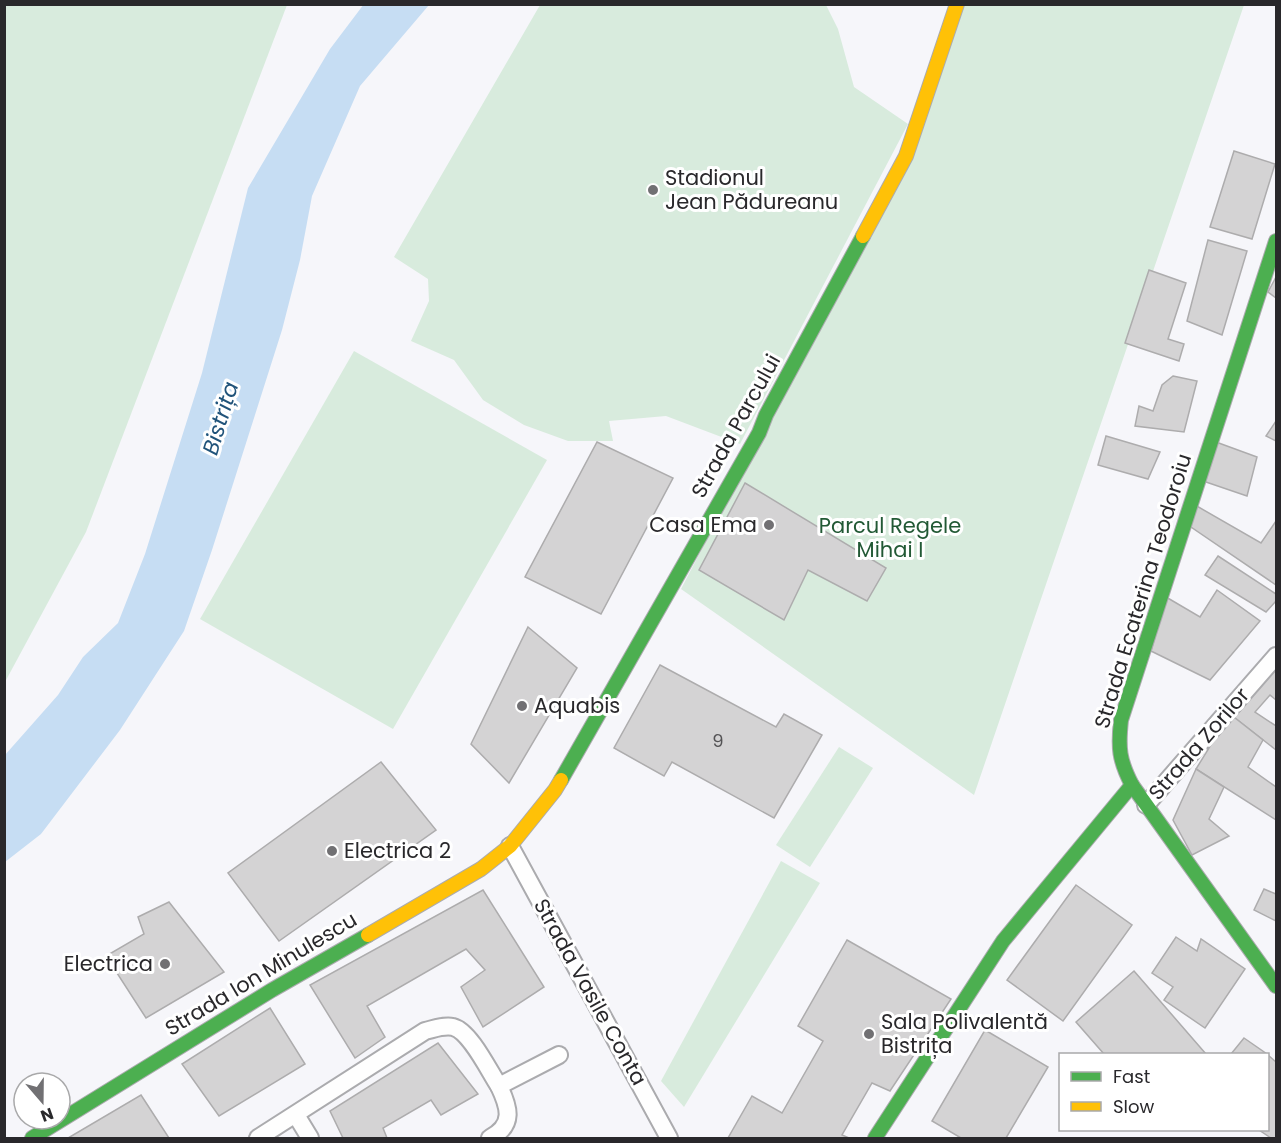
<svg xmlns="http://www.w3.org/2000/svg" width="1281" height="1143" font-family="Poppins,sans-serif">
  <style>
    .green { fill: #d8ebdd }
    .water { fill: #c6ddf3 }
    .building { fill: #d4d3d4; stroke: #adacad; stroke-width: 1.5 }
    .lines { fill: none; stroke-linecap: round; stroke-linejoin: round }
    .street-casing { stroke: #ababae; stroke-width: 20 }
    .fast-casing { stroke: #ababae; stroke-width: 16 }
    .slow-casing { stroke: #ababae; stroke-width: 16 }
    .street { stroke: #fefefe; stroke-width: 16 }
    .fast { stroke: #4caf50; stroke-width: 14 }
    .slow { stroke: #ffc107; stroke-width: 14 }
    .poi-dot { fill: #717073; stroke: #fff; stroke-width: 2 }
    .labels { text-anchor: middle; stroke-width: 6; stroke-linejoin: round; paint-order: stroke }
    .number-label { font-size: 18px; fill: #545355 }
    .poi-label { font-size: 21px; fill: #29282b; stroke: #fff; text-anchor: start }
    .street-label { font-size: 21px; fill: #29282b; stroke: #fff }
    .park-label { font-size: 21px; fill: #225935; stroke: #fff }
    .water-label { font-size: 22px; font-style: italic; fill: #20537a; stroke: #fff }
  </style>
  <rect width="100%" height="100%" fill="#f6f6fa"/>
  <g class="green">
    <polygon points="5,4 287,5 86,532 5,682"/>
    <polygon points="540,5 826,5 838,29 854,87 908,124 740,444 666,416 609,421 613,441 568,441 524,425 483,400 454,360 411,341 429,301 428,279 394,257"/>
    <polygon points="962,5 1244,5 974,795 681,589 906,157"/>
    <polygon points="354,351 547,460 393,729 200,619"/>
    <polygon points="839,747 873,768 810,867 776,845"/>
    <polygon points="781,861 820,883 684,1107 661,1081"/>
  </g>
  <polygon class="water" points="364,4 429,5 360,86 312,196 300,260 282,330 212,550 184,631 120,730 41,834 5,862 5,755 58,695 83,657 118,623 145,554 202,373 248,188 330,49"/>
  <g class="building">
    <polygon points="1234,151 1275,164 1252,239 1210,227"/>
    <polygon points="1208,240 1247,251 1222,335 1187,321"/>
    <polygon points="1149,270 1186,283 1168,339 1184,344 1179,361 1125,343"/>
    <polygon points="1276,277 1276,298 1268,292"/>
    <polygon points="1173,376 1197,381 1184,432 1135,426 1139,406 1153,411 1162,385"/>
    <polygon points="1276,421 1276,441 1266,436"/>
    <polygon points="1106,436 1160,452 1148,479 1098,465"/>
    <polygon points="597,442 673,478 601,614 525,577"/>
    <polygon points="1216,442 1257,457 1247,496 1203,481"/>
    <polygon points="745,483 886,568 867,601 808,570 784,620 699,570"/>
    <polygon points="1195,505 1261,543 1276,521 1276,585 1188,525"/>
    <polygon points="1218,556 1276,594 1276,601 1266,612 1205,575"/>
    <polygon points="1217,590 1260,621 1210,680 1151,651 1166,597 1200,617"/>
    <polygon points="528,627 577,668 509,783 471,744"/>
    <polygon points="660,665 776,727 784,714 822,735 774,818 672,762 664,776 614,748"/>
    <polygon points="1276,667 1276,700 1270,695 1255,712 1276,726 1276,750 1230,714"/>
    <polygon points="1230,714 1263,740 1248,767 1276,787 1276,820 1196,769"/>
    <polygon points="381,762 436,830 279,941 228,873"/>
    <polygon points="1196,769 1224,787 1209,819 1229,836 1192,855 1173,820"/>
    <polygon points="1076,885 1132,925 1063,1021 1007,980"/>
    <polygon points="1264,889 1276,894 1276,921 1254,910"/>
    <polygon points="483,890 544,987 483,1027 461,987 485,970 466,949 367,1006 385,1037 355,1058 310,985"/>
    <polygon points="169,902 224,972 146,1018 106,956 144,934 138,917"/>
    <polygon points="1176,937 1197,951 1201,939 1245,969 1205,1028 1164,1000 1173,987 1152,973"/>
    <polygon points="847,940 951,999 890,1091 872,1083 842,1135 849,1138 728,1138 752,1096 782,1113 823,1041 798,1026"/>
    <polygon points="1134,971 1206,1054 1104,1054 1076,1022"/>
    <polygon points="270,1008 305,1064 219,1116 182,1064"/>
    <polygon points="985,1030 1048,1067 1006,1138 961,1138 932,1121"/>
    <polygon points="1244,1038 1267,1054 1231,1054"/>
    <polygon points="438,1043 478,1094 441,1115 431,1100 383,1128 387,1138 343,1138 330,1111"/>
    <polygon points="1268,1055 1276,1062 1276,1138 1271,1138 1259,1130 1268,1130"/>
    <polygon points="141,1095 169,1138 68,1138"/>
  </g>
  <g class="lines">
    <g class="street-casing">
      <g id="street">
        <polyline points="1146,805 1276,656"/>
        <polyline points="510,846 669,1138"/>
        <polyline points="296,1115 310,1138"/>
        <path d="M258,1138L425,1031C434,1029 443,1025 453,1027C470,1031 489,1071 499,1086L559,1055"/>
        <path d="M490,1138C515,1125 509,1107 499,1086"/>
      </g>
    </g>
    <g class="fast-casing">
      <g id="fast">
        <path d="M1276,241L1121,720C1118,748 1119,760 1132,785L1276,986"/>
        <polyline points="561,780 759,433 766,415 863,236"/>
        <polyline points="32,1138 272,990 368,935"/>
        <polyline points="875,1138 1003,941 1132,785"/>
      </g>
    </g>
    <g class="slow-casing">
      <g id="slow">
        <polyline points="863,236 906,156 957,4"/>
        <polyline points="368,935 481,869 510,846 555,790 561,780"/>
      </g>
    </g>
    <use href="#street" class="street"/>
    <use href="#fast" class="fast"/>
    <use href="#slow" class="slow"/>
  </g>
  <g class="poi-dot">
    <circle cx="653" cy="190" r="6"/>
    <circle cx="769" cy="525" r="6"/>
    <circle cx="522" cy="706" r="6"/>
    <circle cx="332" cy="851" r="6"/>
    <circle cx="165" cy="964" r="6"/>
    <circle cx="869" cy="1034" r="6"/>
  </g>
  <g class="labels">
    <g class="number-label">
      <text x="718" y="747">9</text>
    </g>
    <g class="poi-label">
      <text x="665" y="185">Stadionul<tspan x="665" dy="24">Jean Pădureanu</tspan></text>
      <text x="757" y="532" text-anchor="end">Casa Ema</text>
      <text x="534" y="713">Aquabis</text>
      <text x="344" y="858">Electrica 2</text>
      <text x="153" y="971" text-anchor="end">Electrica</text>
      <text x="881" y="1029">Sala Polivalentă<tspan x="881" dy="24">Bistrița</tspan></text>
    </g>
    <g class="street-label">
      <text transform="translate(736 426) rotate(-61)" y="7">Strada Parcului</text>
      <text transform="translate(1143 591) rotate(-73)" y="7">Strada Ecaterina Teodoroiu</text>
      <text transform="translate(1199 744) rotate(-49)" y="7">Strada Zorilor</text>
      <text transform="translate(261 974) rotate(-31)" y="7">Strada Ion Minulescu</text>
      <text transform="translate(590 992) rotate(61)" y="7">Strada Vasile Conta</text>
    </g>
    <g class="park-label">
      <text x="890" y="533">Parcul Regele<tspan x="890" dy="24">Mihai I</tspan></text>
    </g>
    <g class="water-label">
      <text transform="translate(220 418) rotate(-73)" y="8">Bistrița</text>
    </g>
  </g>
  <rect width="1281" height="1143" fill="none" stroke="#29282b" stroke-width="12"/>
  <rect x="1059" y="1053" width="210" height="78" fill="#ffffff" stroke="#a9a9aa" stroke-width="1.5"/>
  <rect x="1071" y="1072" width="30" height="9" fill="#4caf50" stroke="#a9a9aa" stroke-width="1.5"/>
  <text x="1113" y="1083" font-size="18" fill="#29282b">Fast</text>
  <rect x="1071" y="1102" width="30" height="9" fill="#ffc107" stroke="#a9a9aa" stroke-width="1.5"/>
  <text x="1113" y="1113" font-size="18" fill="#29282b">Slow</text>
  <g transform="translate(42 1101) rotate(160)"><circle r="28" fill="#ffffff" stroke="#a9a9aa" stroke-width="1.5"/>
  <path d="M0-4.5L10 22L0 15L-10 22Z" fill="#717073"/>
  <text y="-9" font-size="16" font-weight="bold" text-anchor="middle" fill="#29282b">N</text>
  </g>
</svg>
